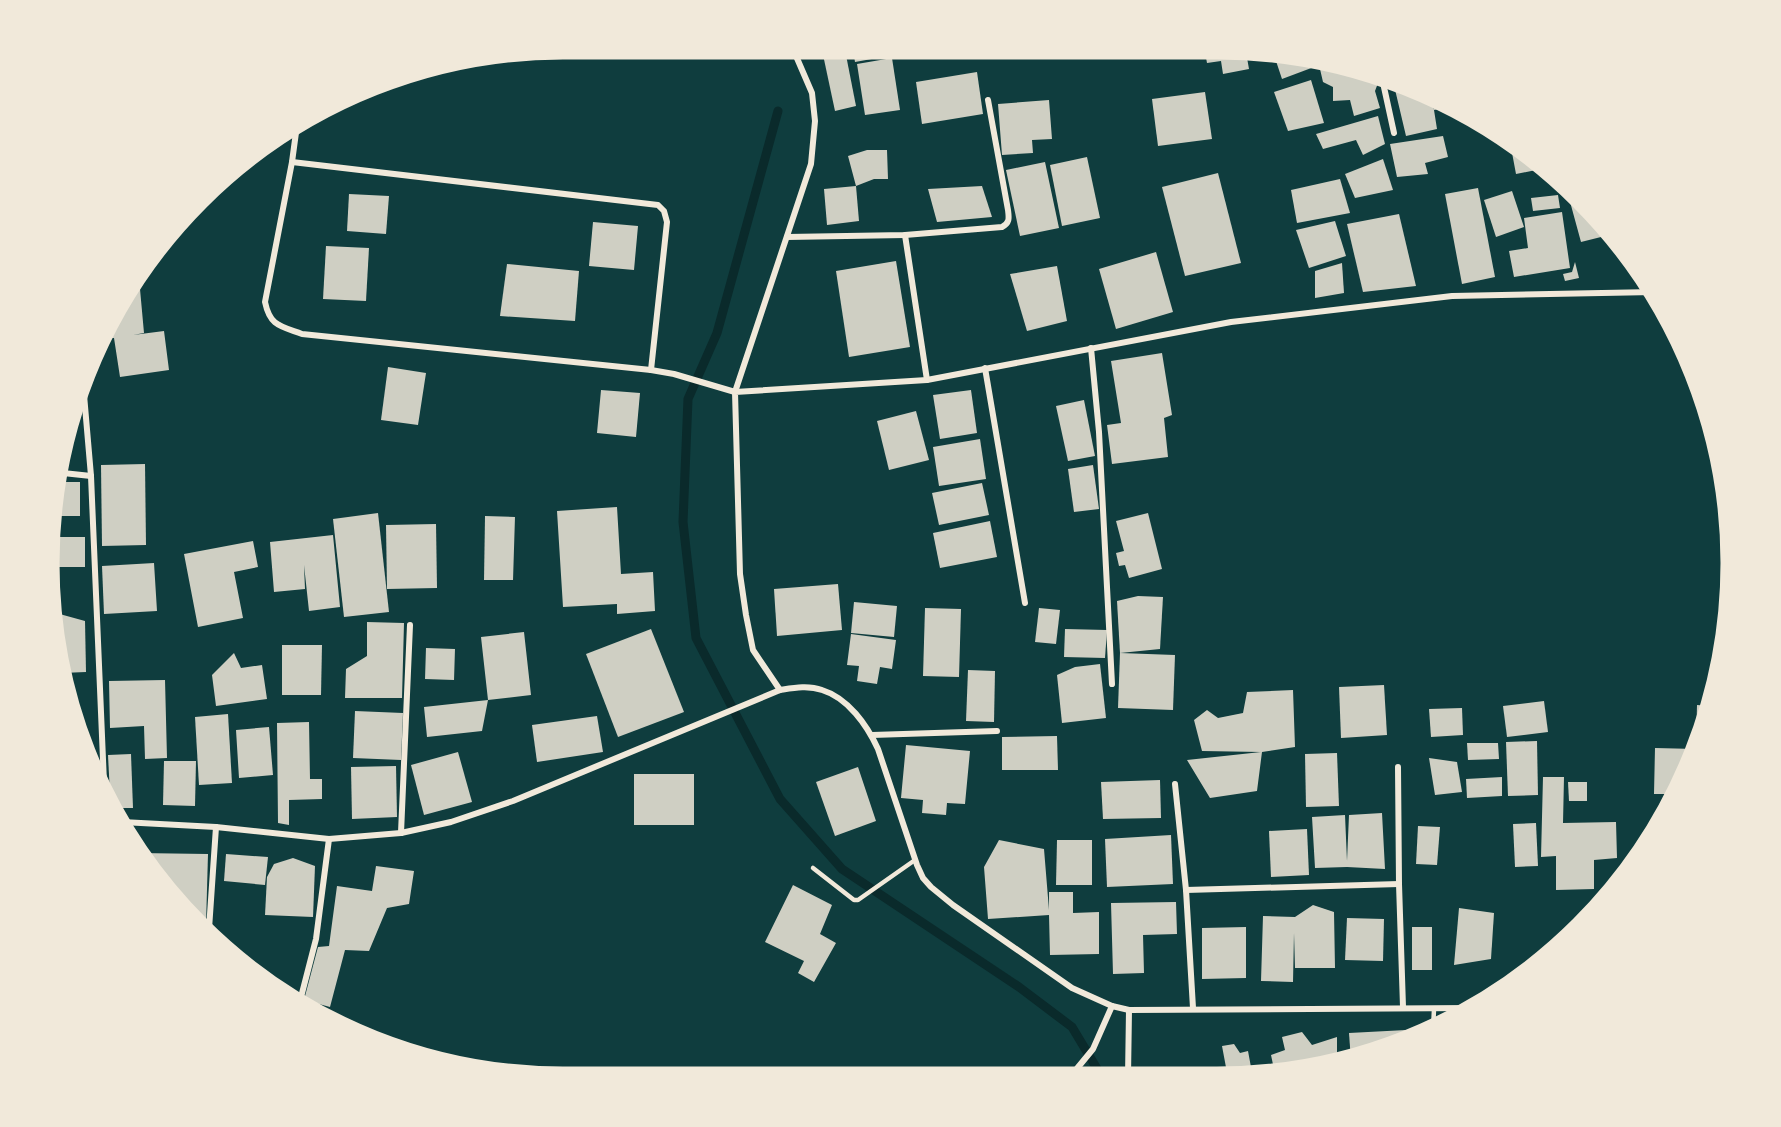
<svg xmlns="http://www.w3.org/2000/svg" width="1781" height="1127" font-family="Bitter,serif">
  <style>
    .lines { fill: none; stroke-linecap: round; stroke-linejoin: round }
    .stream { stroke: #0a2a2b; stroke-width: 9 }
    .building { fill: #cfcfc3 }
    .service { stroke: #f1e9da; stroke-width: 4.5 }
    .minor { stroke: #f1e9da; stroke-width: 6 }
    .rim { fill: none; stroke: #f1e9da; stroke-width: 3 }
  </style>
  <rect width="100%" height="100%" fill="#0f3d3e"/>
  <g class="lines">
    <polyline class="stream" points="778,111 717,333 688,399 683,522 696,638 780,799 842,869 1019,987 1072,1027 1102,1077"/>
  </g>
  <g class="building">
    <polygon points="822,50 845,50 856,106 835,111"/>
    <polygon points="853,50 893,50 894,55 855,62"/>
    <polygon points="1205,52 1246,52 1249,69 1223,74 1221,61 1207,63"/>
    <polygon points="1273,52 1284,52 1313,60 1314,67 1282,79"/>
    <polygon points="892,58 900,110 865,115 857,64"/>
    <polygon points="1335,66 1377,77 1378,83 1375,91 1380,108 1354,116 1350,100 1333,101 1333,87 1323,82 1320,69"/>
    <polygon points="977,72 983,114 922,124 916,82"/>
    <polygon points="1311,80 1324,123 1288,131 1274,92"/>
    <polygon points="1393,81 1414,87 1430,96 1434,110 1432,97 1449,107 1434,110 1437,129 1406,136"/>
    <polygon points="1205,92 1212,139 1158,146 1152,99"/>
    <polygon points="1049,100 1052,139 1032,140 1033,153 1002,155 998,104"/>
    <polygon points="1378,116 1385,144 1363,155 1356,140 1323,149 1316,134"/>
    <polygon points="1443,136 1448,157 1425,163 1428,174 1397,177 1390,144"/>
    <polygon points="1510,142 1532,155 1546,168 1516,174"/>
    <polygon points="867,150 887,150 888,179 874,179 856,186 848,156"/>
    <polygon points="1087,157 1100,218 1062,226 1050,165"/>
    <polygon points="1383,159 1393,190 1355,198 1345,174"/>
    <polygon points="1045,162 1059,228 1020,236 1006,170"/>
    <polygon points="1218,173 1241,263 1185,276 1162,187"/>
    <polygon points="1340,179 1350,213 1297,223 1291,190"/>
    <polygon points="856,186 859,221 827,225 824,189"/>
    <polygon points="982,186 992,217 937,222 928,189"/>
    <polygon points="1566,187 1605,224 1613,234 1581,242"/>
    <polygon points="1478,188 1495,277 1462,284 1445,194"/>
    <polygon points="1512,191 1524,227 1496,237 1484,200"/>
    <polygon points="349,194 389,196 386,234 347,231"/>
    <polygon points="1558,195 1560,208 1533,211 1531,198"/>
    <polygon points="1562,212 1570,268 1514,277 1509,251 1528,248 1524,218"/>
    <polygon points="1399,214 1416,286 1363,292 1347,224"/>
    <polygon points="1335,221 1346,256 1309,268 1296,230"/>
    <polygon points="593,222 638,226 634,270 589,266"/>
    <polygon points="326,246 369,248 366,301 323,299"/>
    <polygon points="1156,252 1173,312 1116,329 1099,269"/>
    <polygon points="896,261 910,347 849,357 836,271"/>
    <polygon points="1575,262 1579,278 1565,281 1563,274 1572,272"/>
    <polygon points="1342,263 1344,293 1315,298 1315,271"/>
    <polygon points="507,264 579,271 575,321 500,316"/>
    <polygon points="1057,266 1067,321 1027,331 1010,274"/>
    <polygon points="140,289 144,333 133,335 164,331 169,370 120,377 114,338 107,338 133,290"/>
    <polygon points="1162,353 1172,415 1164,418 1168,457 1112,464 1107,425 1121,423 1111,361"/>
    <polygon points="388,367 426,373 418,425 381,420"/>
    <polygon points="601,390 640,393 636,437 597,433"/>
    <polygon points="971,390 977,433 940,439 933,395"/>
    <polygon points="1084,400 1095,456 1068,461 1056,406"/>
    <polygon points="916,411 929,460 889,470 877,421"/>
    <polygon points="980,439 986,479 939,486 933,447"/>
    <polygon points="145,464 146,545 102,546 101,465"/>
    <polygon points="1093,465 1099,509 1074,512 1068,469"/>
    <polygon points="62,482 80,482 80,516 56,516"/>
    <polygon points="982,483 989,515 939,525 932,493"/>
    <polygon points="617,507 621,574 653,572 655,611 617,614 617,604 563,607 557,511"/>
    <polygon points="378,513 389,612 344,617 333,519"/>
    <polygon points="1148,513 1162,569 1129,578 1125,565 1119,566 1116,553 1124,551 1116,521"/>
    <polygon points="485,516 515,517 513,580 484,580"/>
    <polygon points="990,521 997,557 940,568 933,533"/>
    <polygon points="436,524 437,588 387,589 386,525"/>
    <polygon points="333,535 340,607 309,611 304,565 305,589 274,592 270,542"/>
    <polygon points="52,537 85,537 85,567 49,567"/>
    <polygon points="253,541 258,567 234,572 243,618 198,627 184,554"/>
    <polygon points="154,563 157,611 104,614 102,566"/>
    <polygon points="838,584 842,630 777,636 774,589"/>
    <polygon points="1138,596 1163,597 1160,649 1120,653 1117,601"/>
    <polygon points="854,602 897,606 894,637 851,633"/>
    <polygon points="925,608 961,609 959,677 923,676"/>
    <polygon points="1039,608 1060,610 1056,644 1035,642"/>
    <polygon points="56,613 85,621 86,672 62,673"/>
    <polygon points="367,622 404,623 402,698 345,698 346,669 367,656"/>
    <polygon points="651,629 684,712 618,737 586,654"/>
    <polygon points="1065,629 1107,630 1105,658 1064,657"/>
    <polygon points="524,632 531,695 488,700 482,731 427,737 424,707 488,700 481,637"/>
    <polygon points="851,634 896,640 892,669 880,667 877,684 857,681 859,666 847,665"/>
    <polygon points="282,645 322,645 321,695 282,695"/>
    <polygon points="426,648 455,649 454,680 425,679"/>
    <polygon points="234,653 241,668 262,665 267,699 216,706 212,675"/>
    <polygon points="1120,653 1175,655 1173,710 1118,708"/>
    <polygon points="1100,664 1106,718 1062,723 1057,675 1075,667"/>
    <polygon points="968,670 995,671 994,722 966,721"/>
    <polygon points="165,680 167,758 145,759 144,726 110,728 109,681"/>
    <polygon points="1384,685 1387,735 1341,738 1339,687"/>
    <polygon points="1293,690 1295,747 1262,752 1257,791 1210,798 1187,760 1261,752 1202,751 1194,720 1207,710 1218,718 1243,713 1247,692"/>
    <polygon points="1544,701 1548,732 1507,737 1503,706"/>
    <polygon points="1697,705 1712,706 1697,747 1696,747"/>
    <polygon points="1462,708 1463,735 1431,737 1429,709"/>
    <polygon points="355,711 403,713 401,760 353,758"/>
    <polygon points="228,714 232,783 199,785 195,717"/>
    <polygon points="597,716 603,752 537,762 532,725"/>
    <polygon points="309,722 310,779 322,779 322,799 289,800 289,825 278,823 277,723"/>
    <polygon points="269,727 273,775 239,778 236,730"/>
    <polygon points="1057,736 1058,770 1002,770 1002,737"/>
    <polygon points="1537,741 1538,795 1508,796 1506,742"/>
    <polygon points="1467,743 1498,743 1499,759 1468,760"/>
    <polygon points="906,745 970,751 965,804 947,803 946,815 922,813 923,800 901,798"/>
    <polygon points="1655,748 1696,749 1680,792 1670,807 1671,794 1654,794"/>
    <polygon points="458,752 472,802 424,815 411,765"/>
    <polygon points="1337,753 1339,806 1306,807 1305,754"/>
    <polygon points="131,754 133,808 116,808 110,794 108,755"/>
    <polygon points="1429,758 1457,762 1462,792 1435,795"/>
    <polygon points="164,761 196,761 195,806 163,805"/>
    <polygon points="396,766 397,817 352,819 351,767"/>
    <polygon points="858,767 876,821 835,836 816,782"/>
    <rect x="634" y="774" width="60" height="51"/>
    <polygon points="1502,777 1502,796 1467,798 1466,779"/>
    <polygon points="1543,777 1564,777 1563,823 1616,822 1617,858 1594,860 1594,889 1556,890 1556,856 1541,857"/>
    <polygon points="1160,780 1161,818 1103,819 1101,782"/>
    <polygon points="1568,782 1587,782 1587,801 1569,801"/>
    <polygon points="1382,813 1385,869 1347,867 1315,868 1312,817 1345,815 1347,861 1349,815"/>
    <polygon points="1654,813 1666,814 1653,834"/>
    <polygon points="1536,823 1538,866 1515,867 1513,824"/>
    <polygon points="1418,826 1440,827 1437,865 1416,864"/>
    <polygon points="1307,829 1309,875 1271,877 1269,831"/>
    <polygon points="1171,835 1173,884 1107,887 1105,839"/>
    <polygon points="999,840 1044,849 1049,910 1049,892 1073,892 1073,913 1099,912 1099,954 1050,955 1049,915 988,919 984,867"/>
    <polygon points="1057,840 1092,840 1092,885 1056,885"/>
    <polygon points="138,853 208,854 206,925"/>
    <polygon points="226,854 268,857 265,885 224,881"/>
    <polygon points="293,858 315,866 313,917 265,915 267,877 274,864"/>
    <polygon points="376,866 414,871 409,904 387,908 369,951 345,950 330,1007 304,1000 318,947 329,946 337,886 372,891"/>
    <polygon points="793,885 832,905 820,934 836,943 814,982 798,973 804,961 765,942"/>
    <polygon points="1176,902 1177,934 1143,935 1144,973 1113,974 1111,903"/>
    <polygon points="1313,905 1334,912 1335,968 1295,968 1294,933 1293,982 1261,981 1263,916 1295,917"/>
    <polygon points="1459,908 1494,913 1491,959 1454,965"/>
    <polygon points="1347,918 1384,919 1383,961 1345,960"/>
    <polygon points="1246,927 1246,978 1202,979 1202,928"/>
    <rect x="1412" y="927" width="20" height="43"/>
    <polygon points="1406,1030 1406,1041 1351,1061 1349,1033"/>
    <polygon points="1302,1032 1312,1045 1337,1037 1337,1064 1275,1074 1271,1055 1285,1050 1282,1037"/>
    <polygon points="1234,1044 1240,1053 1248,1051 1253,1078 1228,1078 1222,1046"/>
  </g>
  <g class="lines">
    <g class="service">
      <polyline points="813,868 854,900 858,900 915,860"/>
      <polyline points="1433,1031 1434,1009"/>
    </g>
    <g class="minor">
      <polyline points="1382,78 1394,133"/>
      <path d="M297,125L292,162L265,302C270,326 280,326 302,334L651,370L674,374L735,392L811,164L815,121L812,93L793,49"/>
      <polyline points="292,162 658,205 664,211 667,222 651,370"/>
      <polyline points="905,235 927,380"/>
      <path d="M787,237L905,235L1002,227C1010,223 1009,218 1008,210L988,100"/>
      <polyline points="1091,348 1099,432 1112,684"/>
      <polyline points="985,368 1025,603"/>
      <polyline points="83,383 91,476 104,783"/>
      <polyline points="63,473 91,476"/>
      <polyline points="780,690 753,650 746,615 740,574 735,392 927,380 1231,322 1452,296 1654,292"/>
      <polyline points="872,735 997,731"/>
      <polyline points="1398,767 1399,884 1403,1007"/>
      <polyline points="1175,784 1186,890 1193,1008"/>
      <path d="M122,822L216,827L329,839L401,833L451,822L513,801L780,690C793,688 808,685 822,690C848,698 867,725 878,749L917,865L923,878L931,887L953,905L1072,988L1112,1006L1129,1010L1472,1008"/>
      <polyline points="401,833 410,625"/>
      <polyline points="1186,890 1399,884"/>
      <polyline points="209,929 216,827"/>
      <polyline points="300,1001 316,939 329,839"/>
      <polyline points="1070,1077 1093,1049 1112,1006"/>
      <polyline points="1128,1077 1129,1010"/>
    </g>
  </g>
  <path d="M0 0H1781V1127H0ZM563 58H1217A505 505 0 0 1 1722 563V563A505 505 0 0 1 1217 1068H563A505 505 0 0 1 58 563V563A505 505 0 0 1 563 58Z" fill="#f1e9da" fill-rule="evenodd"/>
  <path class="rim" d="M563 58H1217A505 505 0 0 1 1722 563V563A505 505 0 0 1 1217 1068H563A505 505 0 0 1 58 563V563A505 505 0 0 1 563 58Z"/>
</svg>
